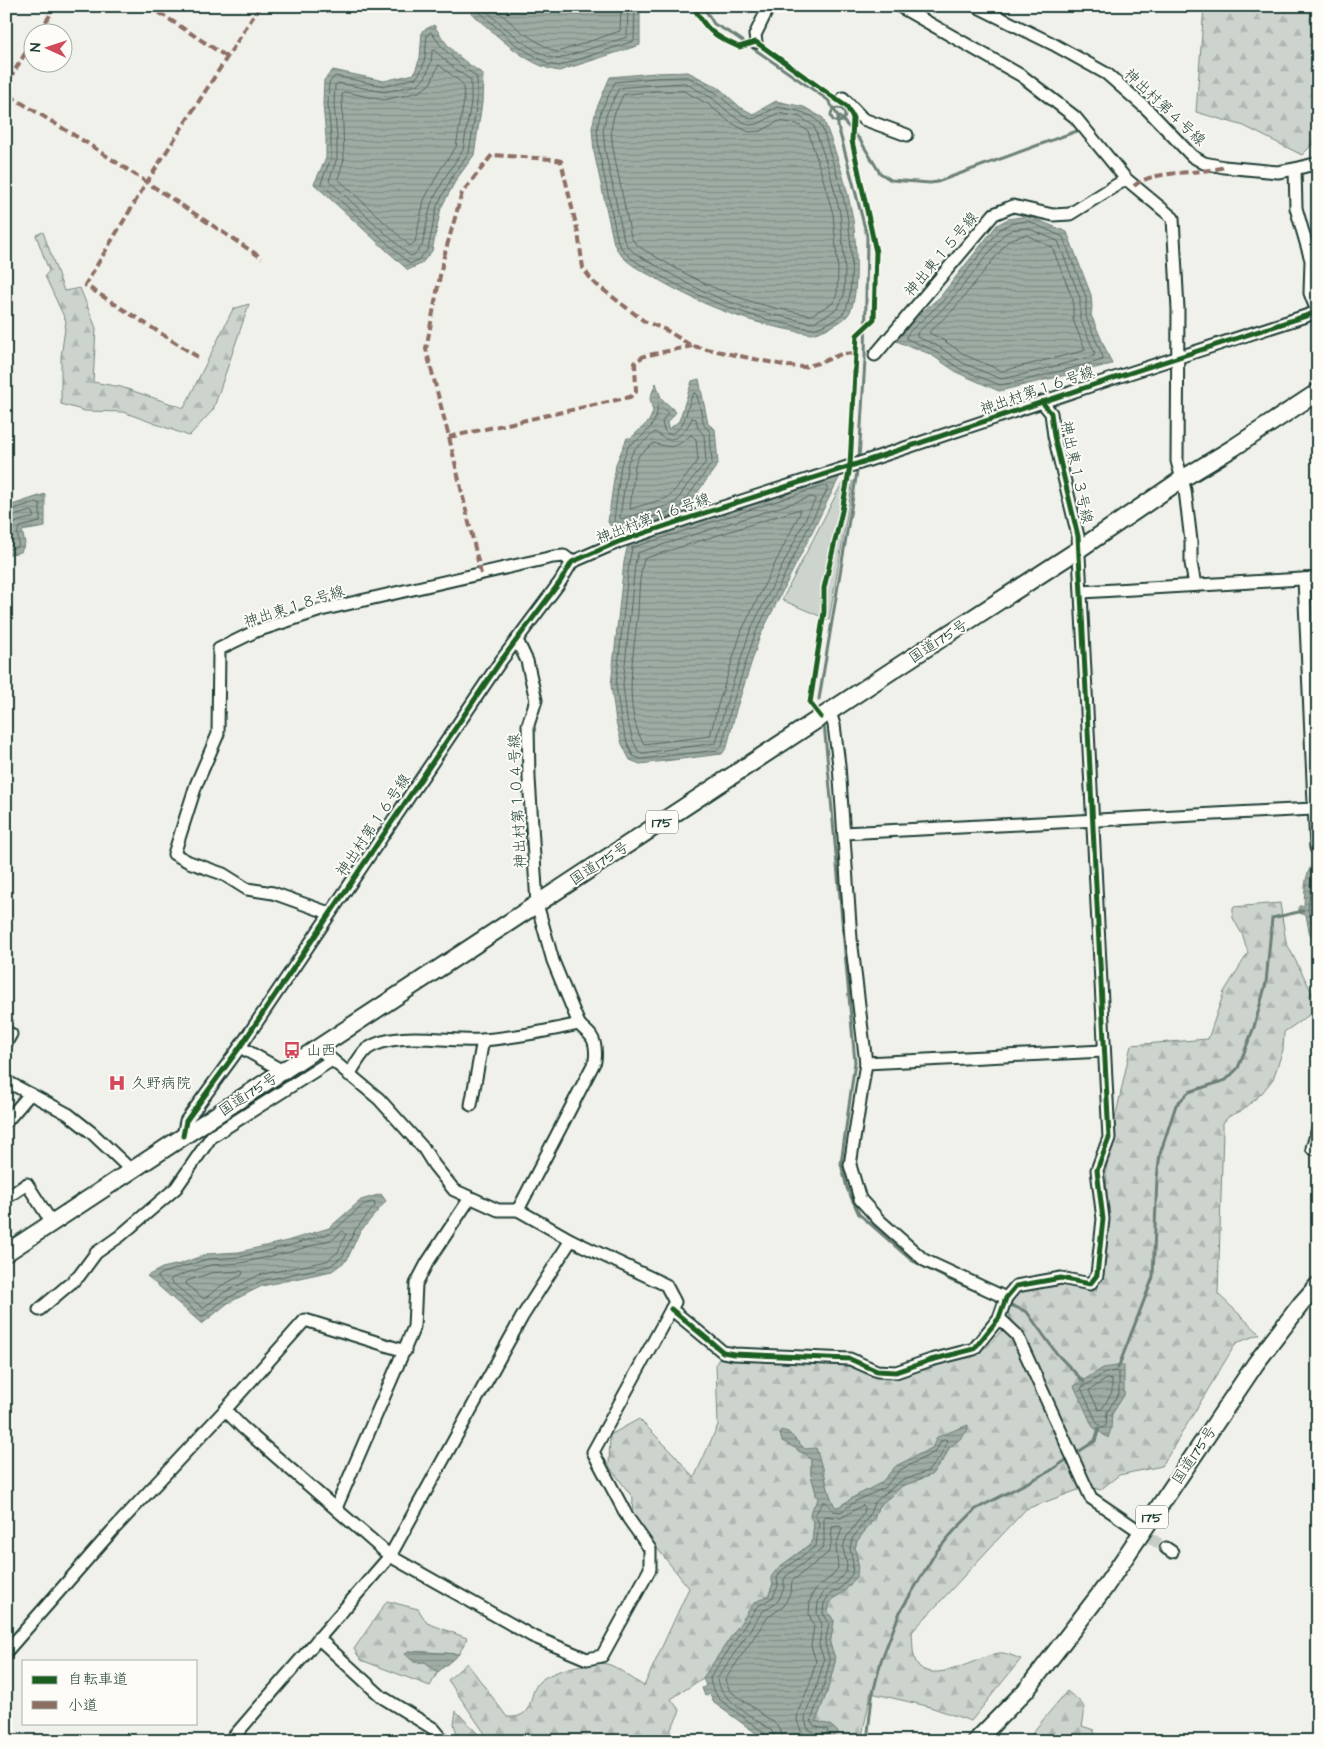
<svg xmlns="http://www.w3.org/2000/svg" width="1324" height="1747" font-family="'Architects Daughter','Klee One',sans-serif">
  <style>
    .forest { fill: url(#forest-firs); stroke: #768880; fill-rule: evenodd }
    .park { fill: #cdd3cd; stroke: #768880 }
    .water { fill: url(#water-rules); stroke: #6c8077 }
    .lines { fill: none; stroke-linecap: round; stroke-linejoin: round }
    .shore { stroke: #526961; stroke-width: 1 }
    .stream { stroke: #6c8077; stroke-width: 3 }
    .minor-tunnel { stroke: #c6cdc6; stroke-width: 11; stroke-dasharray: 11 5.5; stroke-linecap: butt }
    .minor-casing { stroke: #1f3d34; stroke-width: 15 }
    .highway-casing { stroke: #1f3d34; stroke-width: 20 }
    .minor { stroke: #fdfcf7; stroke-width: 11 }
    .highway { stroke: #fdfcf7; stroke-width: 16 }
    .quiet { stroke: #8d6e63; stroke-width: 4; stroke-dasharray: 8 4; stroke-linecap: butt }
    .cycleway-casing { stroke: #fdfcf7; stroke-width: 8 }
    .cycleway { stroke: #1b5e20; stroke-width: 5 }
    .labels { text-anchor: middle; stroke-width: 4; stroke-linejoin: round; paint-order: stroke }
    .shield { fill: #fdfcf7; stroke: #62766e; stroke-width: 1 }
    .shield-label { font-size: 14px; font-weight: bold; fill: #1f3d34 }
    .street-label { font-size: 15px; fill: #1f3d34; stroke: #fdfcf7 }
    .poi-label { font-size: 15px; fill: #1f3d34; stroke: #fdfcf7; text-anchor: start }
  </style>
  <defs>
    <pattern id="forest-firs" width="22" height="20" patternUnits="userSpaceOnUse" patternTransform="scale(1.25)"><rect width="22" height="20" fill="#cdd3cd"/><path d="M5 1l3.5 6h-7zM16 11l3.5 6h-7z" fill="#b0b6b1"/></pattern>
    <pattern id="water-rules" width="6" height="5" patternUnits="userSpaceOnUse" patternTransform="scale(1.25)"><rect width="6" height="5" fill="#9faca4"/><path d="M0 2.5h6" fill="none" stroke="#818d86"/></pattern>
  </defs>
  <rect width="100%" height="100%" fill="#f0f1eb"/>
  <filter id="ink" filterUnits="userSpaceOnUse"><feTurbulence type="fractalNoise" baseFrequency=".02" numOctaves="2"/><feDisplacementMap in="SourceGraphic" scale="10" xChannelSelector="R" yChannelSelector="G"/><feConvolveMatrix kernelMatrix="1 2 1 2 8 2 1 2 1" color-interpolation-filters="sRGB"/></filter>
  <g filter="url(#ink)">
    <g class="forest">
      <polygon points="1204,6 1318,6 1318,139 1302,155 1244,126 1196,112"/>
      <polygon points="43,232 64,291 80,288 96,328 93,382 121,387 184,408 233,309 249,304 213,410 189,436 123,412 85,411 61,404 61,357 66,321 45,276 49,271 36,235"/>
      <path d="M1280,903L1286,942L1318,1004V1009L1284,1032L1283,1050L1273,1079L1262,1093L1243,1110L1228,1117L1223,1123V1130L1218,1294L1260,1334L1236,1343L1162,1466L1119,1475L1100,1490L1089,1486L1026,1509L912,1632C913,1641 912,1654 916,1662C929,1688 980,1656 999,1653C1005,1652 1015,1657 1021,1659L971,1721L927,1706L871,1693L861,1741H824L839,1733L830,1725L816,1721L827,1692L835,1662V1658L830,1644L834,1621L828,1612L829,1604L834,1598L844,1592L858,1564L855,1548L857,1541L874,1519L878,1507L902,1486L931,1475L944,1459L949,1448L963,1436L932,1448L896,1466L881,1483L854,1497L838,1507H835L830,1497L823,1467L788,1432L799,1452L806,1454L811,1460V1475L818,1500L811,1510L814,1523L812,1543L778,1568L769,1595L754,1603L703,1678L671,1699L680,1711L665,1741H490L448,1680L467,1663L507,1717C537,1719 526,1694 540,1681C553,1670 590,1661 607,1664C617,1666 633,1680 644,1686L689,1588L632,1517L633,1498L609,1466L610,1435L639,1419L674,1454L694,1478L718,1425L716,1364L720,1357L848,1366L878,1377L898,1374L934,1365L988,1346L1011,1319L1006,1308L1017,1292L1068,1284L1096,1291L1108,1216L1106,1171L1115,1119L1131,1045L1208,1039L1224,992L1248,953L1243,936L1233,918V907ZM1123,1365L1124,1395L1112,1414Z"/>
      <polygon points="387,1601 418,1609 427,1623 467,1638 459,1654 408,1651 406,1654 414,1662 425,1662 438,1672 430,1686 361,1660 354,1649"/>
      <path d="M1067,1691C1084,1705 1087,1703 1082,1726L1094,1730L1095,1741H1029L1033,1732Z"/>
      <polygon points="456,1711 478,1734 481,1741 459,1741 454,1724"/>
    </g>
    <polygon class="park" points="853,481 829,620 782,600 841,485"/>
    <g class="water">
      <path d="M468,6H640V45L559,71C526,66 496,34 471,13Z"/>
      <path d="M434,25C449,50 459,58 483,74L482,103L474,155L456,180L441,208L432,251L421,264L408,270L314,184L326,158V137L323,105L324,80L333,70L384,81L414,74L420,58L422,31Z"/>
      <path d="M688,72L719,88L740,107L753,114L776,101L804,107L823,118C834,147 845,178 851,209C856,230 861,299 848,315C842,323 821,332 811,334C752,324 709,309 657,279C639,269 623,263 614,244L594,152L592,128L596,110L610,77L655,73Z"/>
      <polygon points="1028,216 1067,232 1091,295 1092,307 1091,315 1112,364 999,391 958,373 930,354 896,341 922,312 940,297 997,225 1008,219"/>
      <polygon points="699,379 708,424 715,429 718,464 685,510 675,515 616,534 608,522 616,464 627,438 631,438 649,421 653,412 650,398 656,383 661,398 676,412 667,424 669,429 679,421 692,381"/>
      <polygon points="840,476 760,636 736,710 727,747 722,754 640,764 630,760 622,744 616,722 611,685 624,562 628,544"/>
      <polygon points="45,494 45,527 22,531 25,543 21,552 6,555 6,507"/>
      <path d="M1318,858V954L1309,931L1306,915L1299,913V906H1304C1305,888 1304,870 1318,858Z"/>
      <polygon points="381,1194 386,1201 359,1233 347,1260 332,1271 262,1286 228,1303 202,1324 147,1276 162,1268 180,1264 207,1254 239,1252 287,1241 329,1228 361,1200"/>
      <polygon points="1124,1365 1124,1395 1112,1414 1111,1429 1108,1438 1093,1427 1074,1386 1103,1368"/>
      <path d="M968,1425V1429L963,1436L949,1448L944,1459L931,1475L902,1486L878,1507L874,1519L857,1541L855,1548L858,1564L857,1576L844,1592L834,1598L829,1604L828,1612L834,1621L830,1644L835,1658V1662L827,1692L816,1721L830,1725L839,1733L824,1741H767L714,1703L710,1694L705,1696L702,1688L706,1686L703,1678L754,1603L769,1595L773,1584L771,1577L778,1568L812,1543L814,1523L810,1517L811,1510L818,1500L811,1475V1460L806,1454L782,1441L780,1434L781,1430L788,1432L805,1449L816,1448C823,1468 826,1489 835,1507H839L854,1497L881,1483L896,1466L932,1448L937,1437Z"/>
      <polygon points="408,1651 459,1654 438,1672 425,1662 414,1662 405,1654"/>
    </g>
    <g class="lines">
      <g class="shore">
        <polyline points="473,6 515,44 548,64 559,66 634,41 635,6"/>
        <path d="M481,6C500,23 533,56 558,59L627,37L628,6"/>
        <polyline points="492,6 523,33 553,51 558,52 620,31 621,6"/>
        <path d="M431,32L442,47L459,64L477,77V102L469,153L452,177L437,206L428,249L418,260L410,264L321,183L331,158V137L328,105L329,83L335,76L384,86L416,78C427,67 425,49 427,35Z"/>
        <polygon points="434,50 455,69 471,80 471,102 463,150 447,174 431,204 422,246 414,255 410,256 329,181 337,158 337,136 334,105 335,85 338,83 384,92 417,85 425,78 431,62 432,52"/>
        <polygon points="439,65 463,84 464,101 456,147 440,170 424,200 415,242 410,246 338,179 344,159 342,94 345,92 384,100 419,92 430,84"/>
        <path d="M688,77L716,93L737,111L751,119L756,118L777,107C789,109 812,112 819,123C824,130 827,142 829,151C836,171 842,190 846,210C851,230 856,296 844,312C839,319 820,328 811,329C754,319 709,303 659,275C644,266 626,259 618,242L599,151L597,129L601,111L615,82L655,78Z"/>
        <polygon points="685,83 712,98 733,116 749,125 758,124 778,113 800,117 814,126 830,173 840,213 845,270 844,295 838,308 826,316 811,323 752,310 719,298 690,285 636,254 628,247 624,240 605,150 603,129 607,113 619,88"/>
        <path d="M656,91H684L708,104L731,123L749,132L761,131L779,121L797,124L808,131L822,175L833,214L838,270L837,293L833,303L811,315C781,310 750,303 722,291C694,280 667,263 641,248L634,242L631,237L613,149L611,130L614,115L623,95Z"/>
        <polygon points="1028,221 1063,237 1086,297 1086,317 1103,357 1103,360 1022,381 1000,385 960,369 933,350 907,339 906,337 909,332 944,300 1000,229 1010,224"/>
        <polygon points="1027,228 1058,241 1080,298 1080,319 1095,353 1094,356 1021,375 1001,379 963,363 936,345 917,337 917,333 948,304 1004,234 1012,230"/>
        <polygon points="1026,235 1052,247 1073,300 1073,320 1085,349 1083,351 1002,371 967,356 940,338 931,334 929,332 954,309 1009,240"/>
        <path d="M694,393L697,395L704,425L710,432L712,463L681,506L672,511L618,527L614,520L621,465L629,445C642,439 659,422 657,407L659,405L668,413L662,422L664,430L668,434C688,431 685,406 694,393Z"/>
        <path d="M692,418L696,419L698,428L704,435L706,462L687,485L677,501L670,505L621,519L620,517L628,462L634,450L655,432L665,439C679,441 687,429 692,418Z"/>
        <path d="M691,435L696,439L698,460C695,466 671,496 667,498L630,509L635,465L639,455L654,443C673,449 675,448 691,435Z"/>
        <polygon points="824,486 827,487 827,490 755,634 731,708 722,745 718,750 641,759 633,756 627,742 621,721 616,685 629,563 632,548"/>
        <polygon points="812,497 815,498 815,500 750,631 725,707 716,743 642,753 638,751 633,740 627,719 623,685 635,564 638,553"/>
        <path d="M797,510H800V513L742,630L718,705L710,736L644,744C622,709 634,651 638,612C639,595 639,576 644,559Z"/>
        <path d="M6,511L37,502L40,504V522L20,527C15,533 20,540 18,547L6,550"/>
        <path d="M6,518L31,511L34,513L33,518C15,521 10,522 12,541L6,543"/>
        <polyline points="1318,864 1314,869 1312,874 1308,910 1318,940"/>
        <polygon points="372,1202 375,1203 375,1206 355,1230 343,1256 330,1266 261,1281 226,1299 203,1316 201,1316 158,1278 158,1276 163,1273 208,1259 240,1257 288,1246 331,1233 363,1205"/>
        <polygon points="343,1231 346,1234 338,1252 327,1261 259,1275 223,1293 203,1308 170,1281 172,1278 210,1265 241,1263 290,1252 333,1239"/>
        <polygon points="240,1271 243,1272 242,1275 219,1287 204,1299 186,1284 187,1281 211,1273"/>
        <polygon points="1116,1371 1119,1373 1119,1393 1107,1412 1106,1426 1103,1428 1097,1423 1081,1388 1105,1373"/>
        <polygon points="1107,1379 1112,1380 1112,1392 1102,1409 1099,1410 1089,1391"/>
        <path d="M769,1741L767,1735L719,1699C714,1690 711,1688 710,1678L757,1607L773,1597L778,1586L777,1578L781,1571L816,1546L819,1523L815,1515L823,1502H826L833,1511L841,1512L856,1501L884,1488L900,1470L935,1452L941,1441L946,1439L947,1442L940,1457L928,1471L899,1482L874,1503L869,1516L852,1539L850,1548L853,1564L852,1574L841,1588L830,1594L824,1603L823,1613L829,1623L825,1644L830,1661L822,1691L811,1720L814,1726L828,1730L823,1741"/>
        <path d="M775,1741L774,1735L771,1730C754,1718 720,1699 717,1679L762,1612L778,1601L784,1588V1580L786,1576L822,1549L824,1543V1516L841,1518L863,1505L865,1508L864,1513L846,1538L843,1548L847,1565L846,1571L836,1583L825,1590L818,1602L817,1614L822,1624L819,1645L824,1660L816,1689L806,1713L805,1720L808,1729L817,1734V1741"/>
        <polyline points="783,1741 781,1732 777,1725 730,1691 725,1680 767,1618 784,1606 791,1591 792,1581 828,1553 831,1545 832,1527 840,1526 842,1529 836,1545 838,1568 831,1577 819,1586 813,1593 810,1601 809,1614 814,1626 811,1646 816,1661 809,1686 798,1712 797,1720 801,1731 810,1741"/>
      </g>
      <g class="stream">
        <polyline points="703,6 714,24 734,35 828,100 838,116 838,126 867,236 865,360 859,459"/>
        <circle cx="838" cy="115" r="7"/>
        <polyline points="839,116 860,140 880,173 891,180 930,183 937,182 1077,131"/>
        <polyline points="819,699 858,466"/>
        <polyline points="824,723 855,1062 841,1164 847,1188 859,1214 911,1260 950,1280 980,1292"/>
        <polyline points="1006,1303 1027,1312 1057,1354 1084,1382"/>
        <polyline points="1118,1368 1153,1277 1157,1178 1160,1154 1176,1105 1189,1092 1226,1080 1238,1068 1254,1027 1266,983 1272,918 1303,911"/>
        <polyline points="1075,1454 1095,1441 1099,1428"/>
        <polyline points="867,1741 872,1697 881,1661 900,1612 936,1552 954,1531 976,1509 1050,1471 1069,1458"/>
      </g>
      <polyline class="minor-tunnel" points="1136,1529 1166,1548"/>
      <g class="minor-casing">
        <g id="minor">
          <polyline points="899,6 1022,76 1075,117 1126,179 1173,218 1178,309 1177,461 1185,490 1191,541 1191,563 1195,585"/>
          <polyline points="976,6 1053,44 1107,74 1147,109 1192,156 1204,163 1224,167 1278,172 1295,169 1318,163"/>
          <polyline points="756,42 755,35 769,6"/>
          <polyline points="843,98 863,119 907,135"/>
          <polyline points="1295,169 1296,208 1311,260 1310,293 1318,314"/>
          <polyline points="875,355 994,214 1013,206 1053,215 1070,214 1126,179"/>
          <polyline points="1304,579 1316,848 1318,848"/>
          <polyline points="1082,592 1318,578"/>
          <path d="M517,640L527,661L536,700L528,725L529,778L537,904L553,961L579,1024C583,1029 587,1031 591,1036C596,1043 596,1053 595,1061L518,1210"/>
          <polyline points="830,712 834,725 839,765 851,939 866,1063 850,1165 860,1199 879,1220 924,1260 1006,1298"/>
          <polyline points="844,833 1313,809"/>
          <polyline points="329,913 273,893 247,889 223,874 189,862 174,854 196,785 218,734 219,649 256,631 321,610 553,557 564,556 572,562"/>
          <polyline points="6,1043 11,1034"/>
          <polyline points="240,1047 283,1071"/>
          <polyline points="866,1063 1103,1051"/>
          <path d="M349,1075C354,1067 360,1055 367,1049C395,1029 451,1043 484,1040C516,1037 548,1031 579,1024"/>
          <polyline points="6,1081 68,1114 92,1133 132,1171"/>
          <polyline points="471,1105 483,1040"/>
          <polyline points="6,1122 30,1094"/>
          <polyline points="1318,1129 1312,1148 1318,1149"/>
          <polyline points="183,1136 186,1121 240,1047 500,662 560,582 572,562 618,542 692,517 866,461 1102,382 1318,312"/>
          <polyline points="6,1198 27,1184 52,1223"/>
          <polyline points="671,1309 723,1352 734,1354 850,1359 877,1371 896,1372 931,1360 974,1349 999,1318 1006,1298 1016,1286 1061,1278 1090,1284 1097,1275 1103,1219 1097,1170 1109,1138 1078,536 1054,436 1051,413 1042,402"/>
          <polyline points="39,1310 79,1276 96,1253 120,1236 176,1188 211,1137 332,1060"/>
          <polyline points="999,1318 1017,1335 1091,1498 1135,1528"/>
          <polyline points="225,1410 242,1427 390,1556 532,1636 587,1659 602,1656 650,1569 650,1549 628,1518 593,1452 675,1302 666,1285 571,1240 518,1210 498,1210 454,1190 434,1165 424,1149 379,1099 318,1048"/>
          <polyline points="336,1508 414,1327 416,1284 427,1263 470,1198"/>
          <polyline points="1166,1548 1172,1552"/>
          <polyline points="318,1638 382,1697 434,1729 444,1741"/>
          <polyline points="6,1652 112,1531 225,1410 305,1320 405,1351"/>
          <polyline points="230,1741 390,1556 522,1317 571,1240"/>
        </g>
      </g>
      <g class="highway-casing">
        <g id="highway">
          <polyline points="6,1253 905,662 1078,550 1182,479 1233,448 1318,392"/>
          <polyline points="976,1741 1027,1689 1103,1590 1256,1363 1301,1304 1318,1285"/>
        </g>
      </g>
      <use href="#minor" class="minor"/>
      <use href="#highway" class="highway"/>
      <g class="quiet">
        <polyline points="149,6 227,57"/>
        <polyline points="39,32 56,6"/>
        <polyline points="32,42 9,80 7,89 15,99 87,143 262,258"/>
        <path d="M1134,186C1153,169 1199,175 1224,167"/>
        <polyline points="198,357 85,285 147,182 260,6"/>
        <polyline points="449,437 630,397 636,392 635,362 644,356 692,346"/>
        <polyline points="481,574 449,437 426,349 443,260 462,193 492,155 552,159 561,161 578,233 583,268 593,282 644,321 666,330 692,346 788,366 804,367 822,362 841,354 858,353"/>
      </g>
      <g class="cycleway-casing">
        <g id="cycleway">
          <path d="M693,6C706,30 714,36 739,47L756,42L847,107L853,118L852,141L876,252L874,319L857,335L850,466L842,511L824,588V612L810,703L821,717"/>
          <polyline points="183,1136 186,1121 240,1047 500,662 560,582 572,562 618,542 692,517 866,461 1102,382 1318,312"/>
          <polyline points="671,1309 723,1352 734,1354 850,1359 877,1371 896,1372 931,1360 974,1349 999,1318 1006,1298 1016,1286 1061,1278 1090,1284 1097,1275 1103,1219 1097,1170 1109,1138 1078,536 1054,436 1051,413 1042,402"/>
        </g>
      </g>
      <use href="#cycleway" class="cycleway"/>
    </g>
  </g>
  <defs>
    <g id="bus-bare" transform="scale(1.35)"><path d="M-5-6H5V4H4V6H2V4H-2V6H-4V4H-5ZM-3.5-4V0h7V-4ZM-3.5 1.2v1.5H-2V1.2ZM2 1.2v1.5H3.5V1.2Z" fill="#d1495b" stroke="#fdfcf7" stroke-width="2.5" paint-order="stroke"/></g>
    <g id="hospital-bare" transform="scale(1.35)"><path d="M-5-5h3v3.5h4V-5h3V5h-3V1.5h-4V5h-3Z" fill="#d1495b" stroke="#fdfcf7" stroke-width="2.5" paint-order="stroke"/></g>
  </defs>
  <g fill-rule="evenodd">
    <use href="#bus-bare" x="292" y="1050"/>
    <use href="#hospital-bare" x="117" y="1083"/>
  </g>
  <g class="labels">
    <g class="shield">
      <rect x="646" y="810.5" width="32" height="23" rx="4"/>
      <rect x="1136" y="1505.5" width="32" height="23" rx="4"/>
    </g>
    <g class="shield-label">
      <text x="662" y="827">175</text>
      <text x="1152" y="1522">175</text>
    </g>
    <g class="street-label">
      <text transform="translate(1165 107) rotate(43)" y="5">神出村第４号線</text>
      <text transform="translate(941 254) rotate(-50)" y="5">神出東１５号線</text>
      <text transform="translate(1037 390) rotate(-19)" y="5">神出村第１６号線</text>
      <text transform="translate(1077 472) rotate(78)" y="5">神出東１３号線</text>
      <text transform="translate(653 518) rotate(-20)" y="5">神出村第１６号線</text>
      <text transform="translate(294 606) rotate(-18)" y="5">神出東１８号線</text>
      <text transform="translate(938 641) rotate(-33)" y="5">国道175号</text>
      <text transform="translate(517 801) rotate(-93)" y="5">神出村第１０４号線</text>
      <text transform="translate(373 825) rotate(-56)" y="5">神出村第１６号線</text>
      <text transform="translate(599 863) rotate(-33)" y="5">国道175号</text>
      <text transform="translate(248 1094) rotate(-33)" y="5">国道175号</text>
      <text transform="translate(1194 1455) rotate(-56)" y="5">国道175号</text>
    </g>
    <g class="poi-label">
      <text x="306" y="1055">山西</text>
      <text x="131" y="1088">久野病院</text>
    </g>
  </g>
  <rect width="1324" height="1747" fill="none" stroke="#fdfcf7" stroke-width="25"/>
  <rect x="12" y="12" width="1299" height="1722" fill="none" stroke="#1f3d34" stroke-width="2" filter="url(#ink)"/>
  <rect x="22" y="1660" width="175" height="65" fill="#fdfcf7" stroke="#a4b0a9"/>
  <rect x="32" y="1676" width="25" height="8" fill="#1b5e20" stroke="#a4b0a9"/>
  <text x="68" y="1684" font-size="15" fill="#1f3d34">自転車道</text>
  <rect x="32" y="1701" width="25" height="8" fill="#8d6e63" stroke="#a4b0a9"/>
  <text x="68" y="1710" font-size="15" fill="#1f3d34">小道</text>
  <g transform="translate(48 48) rotate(273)"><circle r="24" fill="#fdfcf7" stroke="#a4b0a9"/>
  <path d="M0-4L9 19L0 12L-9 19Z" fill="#d1495b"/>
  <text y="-8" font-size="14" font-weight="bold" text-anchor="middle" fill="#1f3d34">N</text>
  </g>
</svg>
